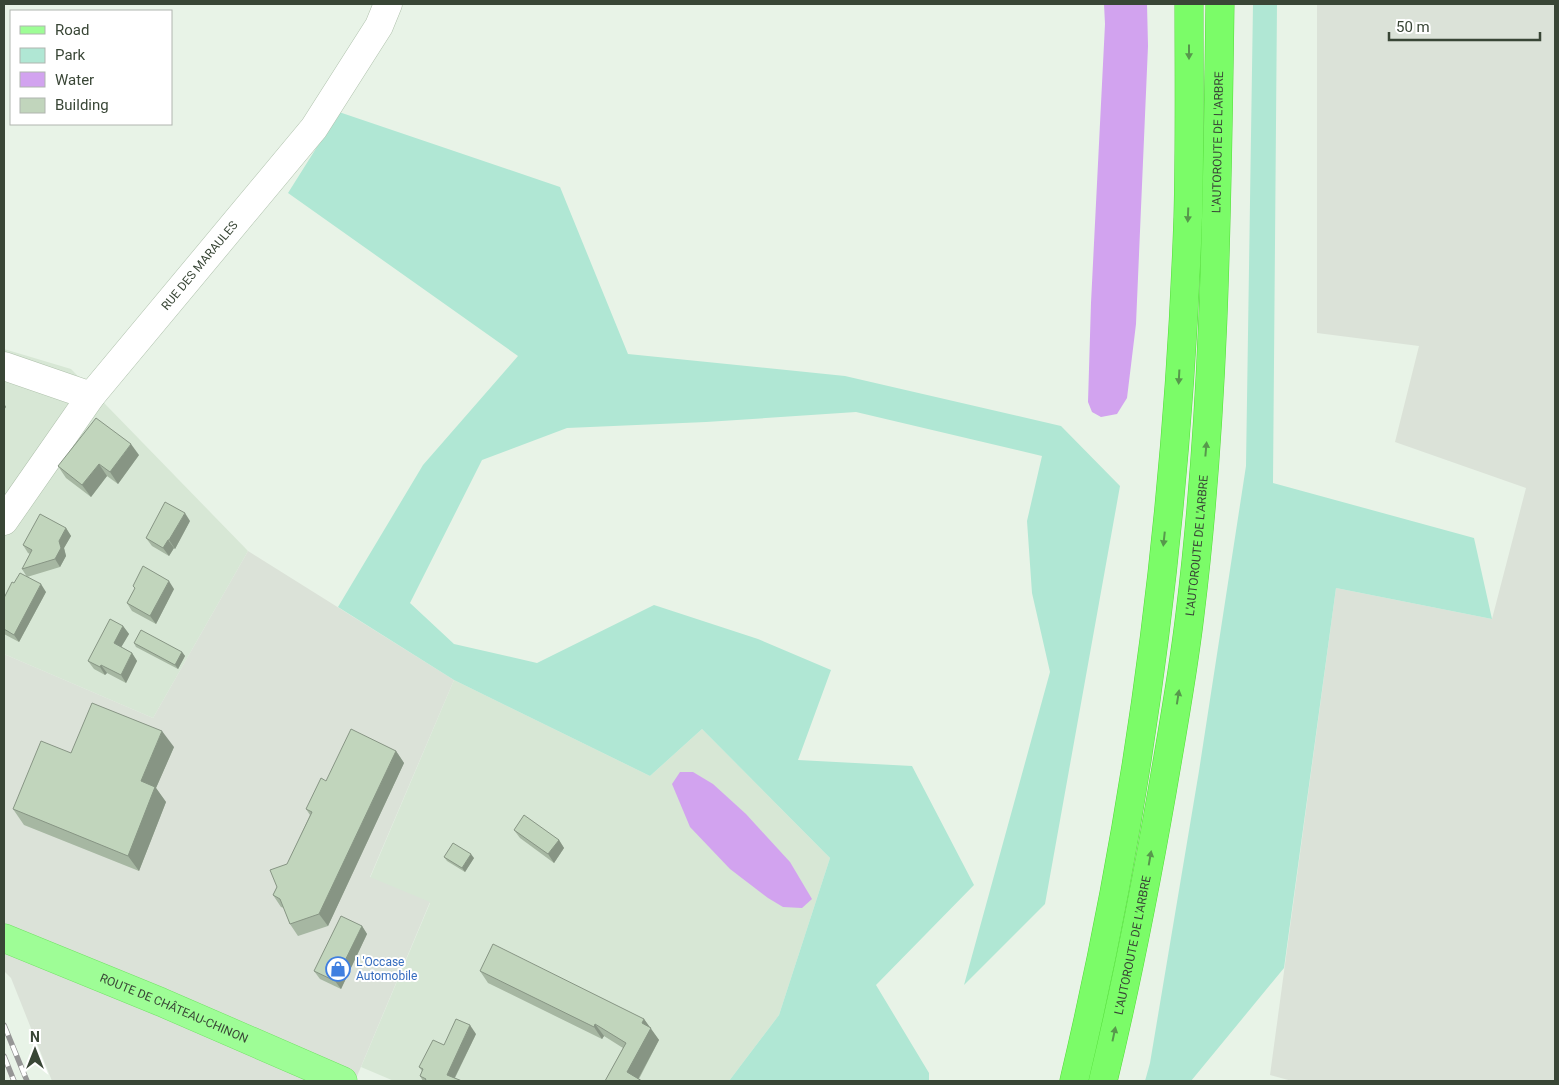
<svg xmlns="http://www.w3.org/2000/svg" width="1559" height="1085" font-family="Roboto,sans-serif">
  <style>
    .residential { fill: #d7e7d5 }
    .industrial { fill: #dbe2d8 }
    .green { fill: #b0e7d4 }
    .water { fill: #d2a3ef }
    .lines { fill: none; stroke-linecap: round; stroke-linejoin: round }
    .minor-casing { stroke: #afc1ac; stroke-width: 29 }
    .major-casing { stroke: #71e265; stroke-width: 29 }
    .highway-casing { stroke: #52dc38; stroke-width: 29 }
    .minor { stroke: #fff; stroke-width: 28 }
    .major { stroke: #9efd96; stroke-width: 28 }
    .highway { stroke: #7bfc68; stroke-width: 28 }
    .rail-casing { stroke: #969696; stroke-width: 5.5 }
    .rail { stroke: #fff; stroke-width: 4; stroke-dasharray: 11; stroke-linecap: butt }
    .wall { fill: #a6b7a2 }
    .shaded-wall { fill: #879584 }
    .building { fill: #c1d5bc; stroke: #879584 }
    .oneway { fill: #57984c }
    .labels { text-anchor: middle; stroke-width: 4; stroke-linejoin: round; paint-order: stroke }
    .street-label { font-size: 12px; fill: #394636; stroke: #fff }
    .shop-label { font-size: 12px; fill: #366cbe; stroke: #fff; text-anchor: start }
  </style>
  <rect width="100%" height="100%" fill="#e8f3e7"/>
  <g class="residential">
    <polygon points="4,349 71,369 248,551 153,718 4,654"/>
    <polygon points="454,680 650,776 702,729 830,858 779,1015 729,1081 394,1081 361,1067 430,903 370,878"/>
  </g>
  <g class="industrial">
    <polygon points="1317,4 1555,4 1555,1081 1292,1081 1270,1075 1336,588 1492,619 1526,488 1395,442 1419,346 1317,333"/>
    <polygon points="248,551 454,680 370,877 430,902 355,1081 52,1081 11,978 4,971 4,654 153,718"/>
  </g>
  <g class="green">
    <polygon points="1253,4 1277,4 1273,483 1474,538 1492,619 1336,588 1284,968 1191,1081 1145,1081 1150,1063 1199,771 1246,466"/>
    <polygon points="339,112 560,187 628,354 845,376 1061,426 1120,486 1045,904 964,985 1050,672 1032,593 1027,521 1042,456 856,412 706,422 567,428 482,460 410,603 454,644 537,663 654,605 758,639 831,670 798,760 912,766 974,885 876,985 929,1073 929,1081 729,1081 779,1015 830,858 702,729 650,776 454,680 338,607 423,465 518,356 288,193"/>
  </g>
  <g class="water">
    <polygon points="1104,4 1147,4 1148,46 1136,324 1127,398 1117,414 1101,417 1092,412 1088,402 1091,303 1105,24"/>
    <polygon points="680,772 693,772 713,784 746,814 790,862 812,899 802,908 783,907 768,898 730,869 690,827 672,784"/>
  </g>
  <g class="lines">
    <g class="minor-casing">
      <g id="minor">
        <polyline points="4,366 91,396"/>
        <path id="s1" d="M4,521L91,396L314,128L379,26L388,4"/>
      </g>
    </g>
    <g class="major-casing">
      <g id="major">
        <path id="s2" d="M4,938L161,1002L343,1081"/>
      </g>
    </g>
    <g class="highway-casing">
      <g id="highway">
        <path d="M1074,1081C1141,799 1178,507 1188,217C1190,146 1189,75 1189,4"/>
        <path id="s3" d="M1103,1081C1126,986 1145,889 1162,792C1172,733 1183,674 1190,614C1215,412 1217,207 1220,4"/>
      </g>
    </g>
    <use href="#minor" class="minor"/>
    <use href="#major" class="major"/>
    <use href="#highway" class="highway"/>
    <g class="rail-casing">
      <g id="rail">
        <polyline points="4,1025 27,1081"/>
        <polyline points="4,1056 14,1081"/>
      </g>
    </g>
    <use href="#rail" class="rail"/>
  </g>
  <g class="wall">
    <polygon points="139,455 118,484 107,476 91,497 66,478 58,466"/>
    <polygon points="190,521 175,549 174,548 169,556 152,546 146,538"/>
    <polygon points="66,528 71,536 64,548 66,556 60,567 27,577 22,569 30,554 28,553 23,545"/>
    <polygon points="14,583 46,592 19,642 4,634 4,598"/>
    <polygon points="133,586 174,589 156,624 132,611 127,603 135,589"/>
    <polygon points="123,626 129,634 121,647 132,653 137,661 126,683 107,673 105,675 94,669 88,661"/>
    <polygon points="134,643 182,652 185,656 178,669 136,647"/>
    <polygon points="174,747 156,788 166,802 139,871 24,825 13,809 71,753"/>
    <polygon points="396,751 404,763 328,926 298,936 290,924 284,908 281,907 273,895 310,815 306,809 326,781"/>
    <polygon points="514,830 559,840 564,848 554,863 520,838"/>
    <polygon points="444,857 474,858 465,872 447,861"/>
    <polygon points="362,926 367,934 341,989 320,979 314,971"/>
    <polygon points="480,971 644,1019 659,1040 639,1079 605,1081 623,1048 604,1036 602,1039 488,983"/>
    <polygon points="476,1034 455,1078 462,1081 423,1081 420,1076 422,1071 419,1067 444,1045"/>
  </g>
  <g class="shaded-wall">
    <polygon points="4,403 6,407 4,410"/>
    <polygon points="131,444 139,455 118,484 110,472"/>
    <polygon points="99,464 107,476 91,497 82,485"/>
    <polygon points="185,513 190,521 175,549 169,540"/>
    <polygon points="66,528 71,536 64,548 66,556 60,567 55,559 59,541"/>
    <polygon points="168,540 174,548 169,556 163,548"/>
    <polygon points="169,581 174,589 156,624 150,616"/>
    <polygon points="41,584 46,592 19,642 14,635"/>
    <polygon points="123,626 129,634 119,651 114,643"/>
    <polygon points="182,652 185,656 178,669 175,665"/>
    <polygon points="132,653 137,661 126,683 121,675"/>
    <polygon points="101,665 107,673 105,675 100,667"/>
    <polygon points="162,731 174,747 156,788 166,802 139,871 128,856 141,781"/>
    <polygon points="396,751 404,763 328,926 319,914"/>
    <polygon points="559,840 564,848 554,863 548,854"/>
    <polygon points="471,854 474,858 465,872 462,868"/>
    <polygon points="362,926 367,934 341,989 335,981"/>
    <polygon points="644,1019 659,1040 637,1081 627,1072 642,1023"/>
    <polygon points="595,1024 604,1036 602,1039 594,1027"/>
    <polygon points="470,1025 476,1034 453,1081 447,1075"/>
  </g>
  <g class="building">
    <polygon points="96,418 131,444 110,472 99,464 82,485 58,466"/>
    <polygon points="165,502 185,513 169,540 168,540 163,548 146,538"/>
    <polygon points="40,514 66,528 59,541 61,548 55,559 22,569 32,550 23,545"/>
    <polygon points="143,566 169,581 150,616 127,603 135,588 133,586"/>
    <polygon points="20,573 41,584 14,635 4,629 4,598 12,582 14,583"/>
    <polygon points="110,619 123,626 114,643 132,653 121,675 101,665 100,667 88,661"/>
    <polygon points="141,630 182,652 175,665 134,643"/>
    <polygon points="92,703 162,731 141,781 155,787 128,856 13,809 41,741 71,753"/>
    <polygon points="351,729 396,751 319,914 290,924 280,899 273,895 277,887 270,870 287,864 312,812 306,809 321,778 326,781"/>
    <polygon points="524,815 559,840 548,854 514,830"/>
    <polygon points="453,843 471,854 462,868 444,857"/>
    <polygon points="341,916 362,926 335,981 314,971"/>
    <polygon points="493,944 644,1019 642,1023 651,1028 627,1072 642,1081 605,1081 626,1043 595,1024 594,1027 480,971"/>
    <polygon points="456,1019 470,1025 447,1075 462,1081 425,1081 426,1079 420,1076 423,1069 419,1067 433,1040 444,1045"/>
  </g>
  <defs><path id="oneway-solid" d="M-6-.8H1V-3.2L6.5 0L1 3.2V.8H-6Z" transform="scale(1.25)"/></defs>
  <g class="oneway">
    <use href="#oneway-solid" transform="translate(1189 52) rotate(90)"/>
    <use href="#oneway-solid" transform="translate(1188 215) rotate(92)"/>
    <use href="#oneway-solid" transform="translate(1179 377) rotate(93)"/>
    <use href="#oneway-solid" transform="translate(1206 449) rotate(-85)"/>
    <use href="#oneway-solid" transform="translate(1164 539) rotate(96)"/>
    <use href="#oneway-solid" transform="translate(1178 697) rotate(-81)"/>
    <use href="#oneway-solid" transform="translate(1150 858) rotate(-80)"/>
    <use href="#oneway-solid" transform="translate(1114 1034) rotate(-78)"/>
  </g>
  <defs>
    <g id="shop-ring" transform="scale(1.25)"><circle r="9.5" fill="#fff" stroke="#3f7fe0" stroke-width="1.5"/><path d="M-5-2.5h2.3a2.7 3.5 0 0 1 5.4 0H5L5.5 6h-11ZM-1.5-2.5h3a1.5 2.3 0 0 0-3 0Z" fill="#3f7fe0"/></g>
  </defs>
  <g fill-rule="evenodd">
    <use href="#shop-ring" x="338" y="969"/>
  </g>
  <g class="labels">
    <g class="street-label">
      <text dy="4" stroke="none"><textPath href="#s3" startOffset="948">L'AUTOROUTE DE L'ARBRE</textPath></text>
      <text dy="4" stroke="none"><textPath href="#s1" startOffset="322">RUE DES MARAULES</textPath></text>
      <text dy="4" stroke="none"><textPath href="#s3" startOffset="544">L'AUTOROUTE DE L'ARBRE</textPath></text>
      <text dy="4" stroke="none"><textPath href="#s3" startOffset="139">L'AUTOROUTE DE L'ARBRE</textPath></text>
      <text dy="4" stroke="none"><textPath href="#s2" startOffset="184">ROUTE DE CHÂTEAU-CHINON</textPath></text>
    </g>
    <g class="shop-label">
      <text x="356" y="966">L'Occase<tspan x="356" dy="14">Automobile</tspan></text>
    </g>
  </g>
  <rect width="1559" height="1085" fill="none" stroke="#394636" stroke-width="10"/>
  <rect x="10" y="10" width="162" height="115" fill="#ffffff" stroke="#b0b5af"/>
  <rect x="20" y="26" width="25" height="8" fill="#9efd96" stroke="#b0b5af"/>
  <text x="55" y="35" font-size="15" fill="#394636">Road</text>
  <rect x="20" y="48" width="25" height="15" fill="#b0e7d4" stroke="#b0b5af"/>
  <text x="55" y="60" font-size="15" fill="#394636">Park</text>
  <rect x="20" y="72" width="25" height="15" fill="#d2a3ef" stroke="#b0b5af"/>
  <text x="55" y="85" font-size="15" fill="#394636">Water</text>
  <rect x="20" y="98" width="25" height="15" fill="#c1d5bc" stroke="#b0b5af"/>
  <text x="55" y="110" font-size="15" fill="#394636">Building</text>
  <g transform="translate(35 1050)" stroke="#ffffff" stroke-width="4" paint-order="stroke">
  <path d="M0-4L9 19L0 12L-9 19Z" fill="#394636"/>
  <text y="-8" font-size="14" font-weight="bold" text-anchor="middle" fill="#394636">N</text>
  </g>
  <path d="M1389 32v8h151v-8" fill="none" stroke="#394636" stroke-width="2.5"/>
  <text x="1396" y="32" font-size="15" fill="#394636" stroke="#ffffff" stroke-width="4" paint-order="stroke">50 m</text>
</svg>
